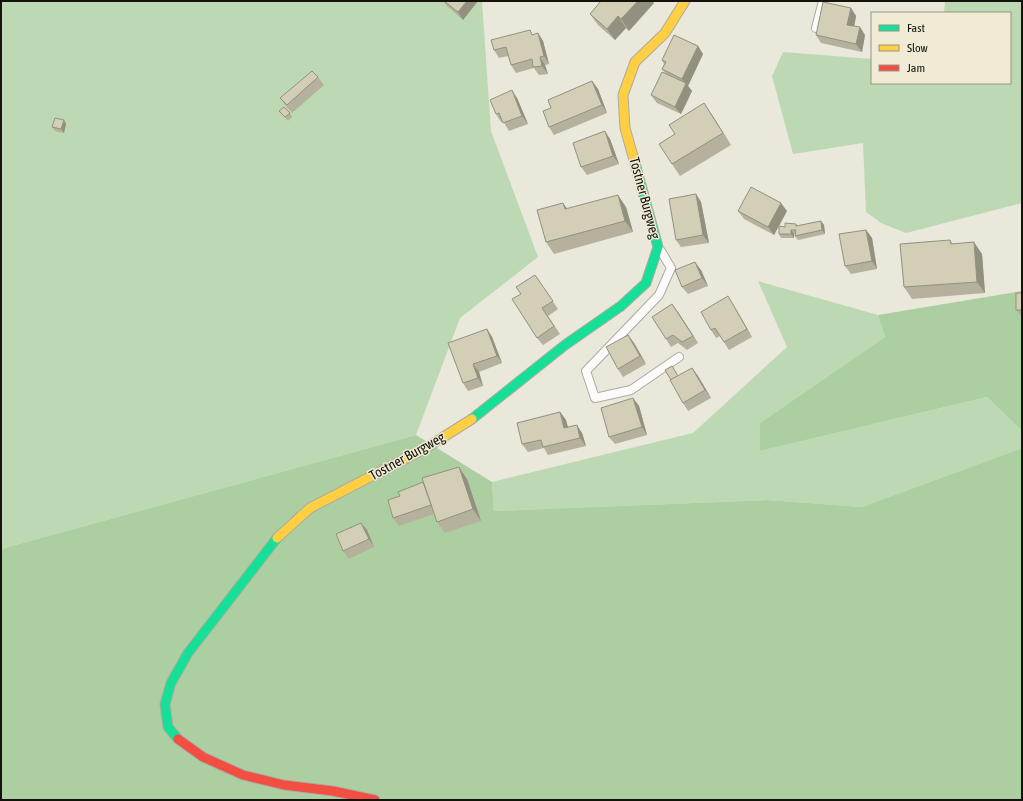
<svg xmlns="http://www.w3.org/2000/svg" width="1023" height="801" font-family="'Asap Condensed',sans-serif">
  <style>
    .green { fill: #bdd9b3 }
    .forest { fill: #accfa1 }
    .lines { fill: none; stroke-linecap: round; stroke-linejoin: round }
    .lane-casing { stroke: #adaaa1; stroke-width: 10 }
    .fast-casing { stroke: #adaaa1; stroke-width: 11 }
    .slow-casing { stroke: #adaaa1; stroke-width: 11 }
    .jam-casing { stroke: #adaaa1; stroke-width: 11 }
    .lane { stroke: #fcfbfa; stroke-width: 8 }
    .fast { stroke: #16e098; stroke-width: 9 }
    .slow { stroke: #ffcf43; stroke-width: 9 }
    .jam { stroke: #f24e42; stroke-width: 9 }
    .wall { fill: #b5b19d }
    .shaded-wall { fill: #94907f }
    .building { fill: #d3ceb6; stroke: #94907f }
    .labels { text-anchor: middle; stroke-width: 3; stroke-linejoin: round; paint-order: stroke }
    .street-label { font-size: 14px; fill: #14120b; stroke: #f0ebd5 }
  </style>
  <rect width="100%" height="100%" fill="#eae7db"/>
  <g class="green">
    <polygon points="1,1 482,1 491,131 538,257 460,318 416,435 1,549"/>
    <polygon points="945,1 1022,1 1022,203 906,233 881,223 866,212 863,143 793,154 772,76 783,52 872,59 872,83 1010,83 1010,13 944,13"/>
    <polygon points="758,281 878,315 885,337 760,423 760,451 987,397 1022,431 1022,448 862,507 768,500 494,511 492,482 693,433 787,347"/>
  </g>
  <g class="forest">
    <polygon points="1022,291 1022,431 987,397 760,451 760,423 885,337 878,315"/>
    <polygon points="416,435 492,482 494,511 768,500 862,507 1022,448 1022,800 1,800 1,549"/>
  </g>
  <g class="lines">
    <g class="lane-casing">
      <g id="lane">
        <polyline points="816,28 823,1"/>
        <polyline points="661,251 671,268 659,295 586,371 595,398 631,390 679,357"/>
      </g>
    </g>
    <g class="fast-casing">
      <g id="fast">
        <polyline points="472,419 565,345 621,306 646,283 658,247 636,167"/>
        <polyline points="178,739 168,727 165,704 171,683 188,653 277,538"/>
      </g>
    </g>
    <g class="slow-casing">
      <g id="slow">
        <polyline points="636,167 625,128 623,95 635,62 665,33 685,1"/>
        <polyline points="277,538 310,508 426,448 472,419"/>
      </g>
    </g>
    <g class="jam-casing">
      <polyline id="jam" points="178,739 203,757 243,775 284,785 333,791 375,800"/>
    </g>
    <use href="#lane" class="lane"/>
    <use href="#fast" class="fast"/>
    <use href="#slow" class="slow"/>
    <use href="#jam" class="jam"/>
  </g>
  <g class="wall">
    <polygon points="443,1 478,1 463,20 447,6"/>
    <polygon points="598,1 652,1 654,3 629,31 626,28 615,40 598,25 590,14 600,3"/>
    <polygon points="851,8 856,16 854,26 865,35 862,52 821,43 816,35"/>
    <polygon points="538,33 543,41 549,64 545,65 548,74 539,75 534,68 516,73 511,65 508,56 499,58 494,50"/>
    <polygon points="698,46 703,54 688,86 692,91 681,114 657,103 651,95 665,73 662,69 664,64 662,60"/>
    <polygon points="318,77 324,85 292,113 286,106 280,98"/>
    <polygon points="592,81 598,89 607,113 554,135 549,127 551,108"/>
    <polygon points="517,98 528,124 509,131 503,121 501,122 496,114"/>
    <polygon points="279,111 290,113 292,117 288,121"/>
    <polygon points="712,115 731,145 680,176 672,164"/>
    <polygon points="64,120 66,124 64,133 55,131 52,127"/>
    <polygon points="610,139 619,164 587,175 581,167"/>
    <polygon points="696,194 701,202 709,243 681,247 676,240"/>
    <polygon points="626,207 633,232 554,254 546,242 567,209"/>
    <polygon points="738,211 787,211 774,235 744,219"/>
    <polygon points="821,221 824,225 825,234 798,240 795,236 796,234 794,234 794,238 781,238 779,234 785,227 796,224 798,226"/>
    <polygon points="866,230 872,238 877,269 851,274 845,266"/>
    <polygon points="950,240 953,244 982,254 985,293 912,299 904,287"/>
    <polygon points="701,270 708,286 688,294 682,287"/>
    <polygon points="535,275 558,309 548,316 560,334 543,345 537,338 521,294"/>
    <polygon points="1022,293 1022,318 1016,310"/>
    <polygon points="733,304 752,337 729,350 720,336 716,338 711,330"/>
    <polygon points="678,312 698,343 687,350 678,343 671,347 666,339"/>
    <polygon points="487,329 492,337 502,363 479,372 483,386 468,391 463,383"/>
    <polygon points="628,335 634,343 646,364 623,377 618,369"/>
    <polygon points="672,366 678,376 692,368 698,376 711,398 688,411 683,403"/>
    <polygon points="633,398 639,406 647,435 615,444 609,437"/>
    <polygon points="560,412 566,420 568,427 582,433 586,446 548,455 544,448 528,452 522,444"/>
    <polygon points="467,479 481,521 445,533 437,522 434,514 399,526 393,518"/>
    <polygon points="361,523 367,530 374,547 349,559 343,551"/>
  </g>
  <g class="shaded-wall">
    <polygon points="467,1 478,1 463,20 458,12"/>
    <polygon points="638,1 652,1 654,3 629,31 621,19"/>
    <polygon points="851,8 856,16 853,33 847,25"/>
    <polygon points="618,16 626,28 615,40 607,29"/>
    <polygon points="860,27 865,35 862,52 856,44"/>
    <polygon points="538,33 543,41 549,64 544,56"/>
    <polygon points="698,46 703,54 688,86 692,91 681,114 675,107 686,84 682,79"/>
    <polygon points="540,57 545,65 548,74 542,66"/>
    <polygon points="592,81 598,89 607,113 602,105"/>
    <polygon points="512,90 517,98 528,124 522,116"/>
    <polygon points="704,103 712,115 731,145 723,133"/>
    <polygon points="64,120 66,124 64,133 61,129"/>
    <polygon points="605,131 610,139 619,164 613,156"/>
    <polygon points="696,194 701,202 709,243 703,235"/>
    <polygon points="618,195 626,207 633,232 625,221"/>
    <polygon points="563,203 571,214 565,209"/>
    <polygon points="781,203 787,211 774,235 768,227"/>
    <polygon points="821,221 824,225 825,234 822,230"/>
    <polygon points="791,230 794,234 794,238 791,234"/>
    <polygon points="866,230 872,238 877,269 872,261"/>
    <polygon points="974,242 982,254 985,293 977,282"/>
    <polygon points="695,262 701,270 708,286 702,278"/>
    <polygon points="728,296 733,304 752,337 747,329"/>
    <polygon points="672,304 678,312 698,343 693,336"/>
    <polygon points="487,329 492,337 502,363 497,356"/>
    <polygon points="628,335 634,343 646,364 640,356"/>
    <polygon points="473,364 479,372 483,386 478,378"/>
    <polygon points="692,368 698,376 711,398 705,390"/>
    <polygon points="633,398 639,406 647,435 642,427"/>
    <polygon points="560,412 566,420 570,436 564,428"/>
    <polygon points="577,425 582,433 586,446 580,438"/>
    <polygon points="459,467 467,479 481,521 473,509"/>
    <polygon points="361,523 367,530 374,547 369,539"/>
  </g>
  <g class="building">
    <polygon points="444,1 467,1 458,12"/>
    <polygon points="601,1 638,1 621,19 618,16 607,29 590,14"/>
    <polygon points="823,2 851,8 847,25 860,27 856,44 816,35"/>
    <polygon points="530,30 532,35 538,33 544,56 540,57 542,66 533,67 532,59 511,65 506,47 494,50 491,40"/>
    <polygon points="674,35 698,46 682,79 662,69 666,62 662,60"/>
    <polygon points="312,71 318,77 287,105 280,98"/>
    <polygon points="662,72 686,83 675,107 651,95"/>
    <polygon points="592,81 602,105 549,127 543,111 551,108 548,100"/>
    <polygon points="512,90 522,116 503,123 499,113 496,114 490,100"/>
    <polygon points="704,103 723,133 672,164 659,144 675,134 669,125"/>
    <polygon points="284,107 290,113 285,117 279,111"/>
    <polygon points="55,118 64,120 61,129 52,127"/>
    <polygon points="605,131 613,156 581,167 573,143"/>
    <polygon points="751,187 781,203 768,227 738,211"/>
    <polygon points="696,194 703,235 676,240 669,199"/>
    <polygon points="618,195 625,221 546,242 537,210 563,203 565,209"/>
    <polygon points="821,221 822,230 795,236 796,230 791,230 791,234 779,234 779,226 785,227 785,223 796,224 796,226"/>
    <polygon points="866,230 872,261 845,266 839,234"/>
    <polygon points="950,240 951,244 974,242 977,282 904,287 900,244"/>
    <polygon points="695,262 702,278 682,287 675,270"/>
    <polygon points="535,275 553,301 542,308 554,326 537,338 512,299 521,294 516,287"/>
    <rect x="1016" y="293" width="6" height="17"/>
    <polygon points="728,296 747,329 724,342 715,328 711,330 701,312"/>
    <polygon points="672,304 693,336 682,342 673,335 666,339 652,317"/>
    <polygon points="487,329 497,356 473,364 478,378 463,383 448,343"/>
    <polygon points="628,335 640,356 618,369 606,347"/>
    <polygon points="672,366 678,376 671,380 665,370"/>
    <polygon points="692,368 705,390 683,403 670,380"/>
    <polygon points="633,398 642,427 609,437 601,408"/>
    <polygon points="560,412 564,428 577,425 580,438 543,447 541,440 522,444 517,423"/>
    <polygon points="459,467 473,509 437,522 422,478"/>
    <polygon points="423,482 431,505 393,518 388,500 400,496 398,492"/>
    <polygon points="361,523 369,539 343,551 336,534"/>
  </g>
  <g class="labels">
    <g class="street-label">
      <text transform="translate(645 198) rotate(75)" y="5">Tostner Burgweg</text>
      <text transform="translate(407 456) rotate(-29)" y="5">Tostner Burgweg</text>
    </g>
  </g>
  <rect width="1023" height="801" fill="none" stroke="#14120b" stroke-width="4"/>
  <rect x="871" y="12" width="140" height="72" fill="#f0ebd5" stroke="#989484"/>
  <rect x="879" y="25" width="20" height="6" fill="#16e098" stroke="#989484"/>
  <text x="907" y="32" font-size="12" fill="#14120b">Fast</text>
  <rect x="879" y="45" width="20" height="6" fill="#ffcf43" stroke="#989484"/>
  <text x="907" y="52" font-size="12" fill="#14120b">Slow</text>
  <rect x="879" y="65" width="20" height="6" fill="#f24e42" stroke="#989484"/>
  <text x="907" y="72" font-size="12" fill="#14120b">Jam</text>
</svg>
